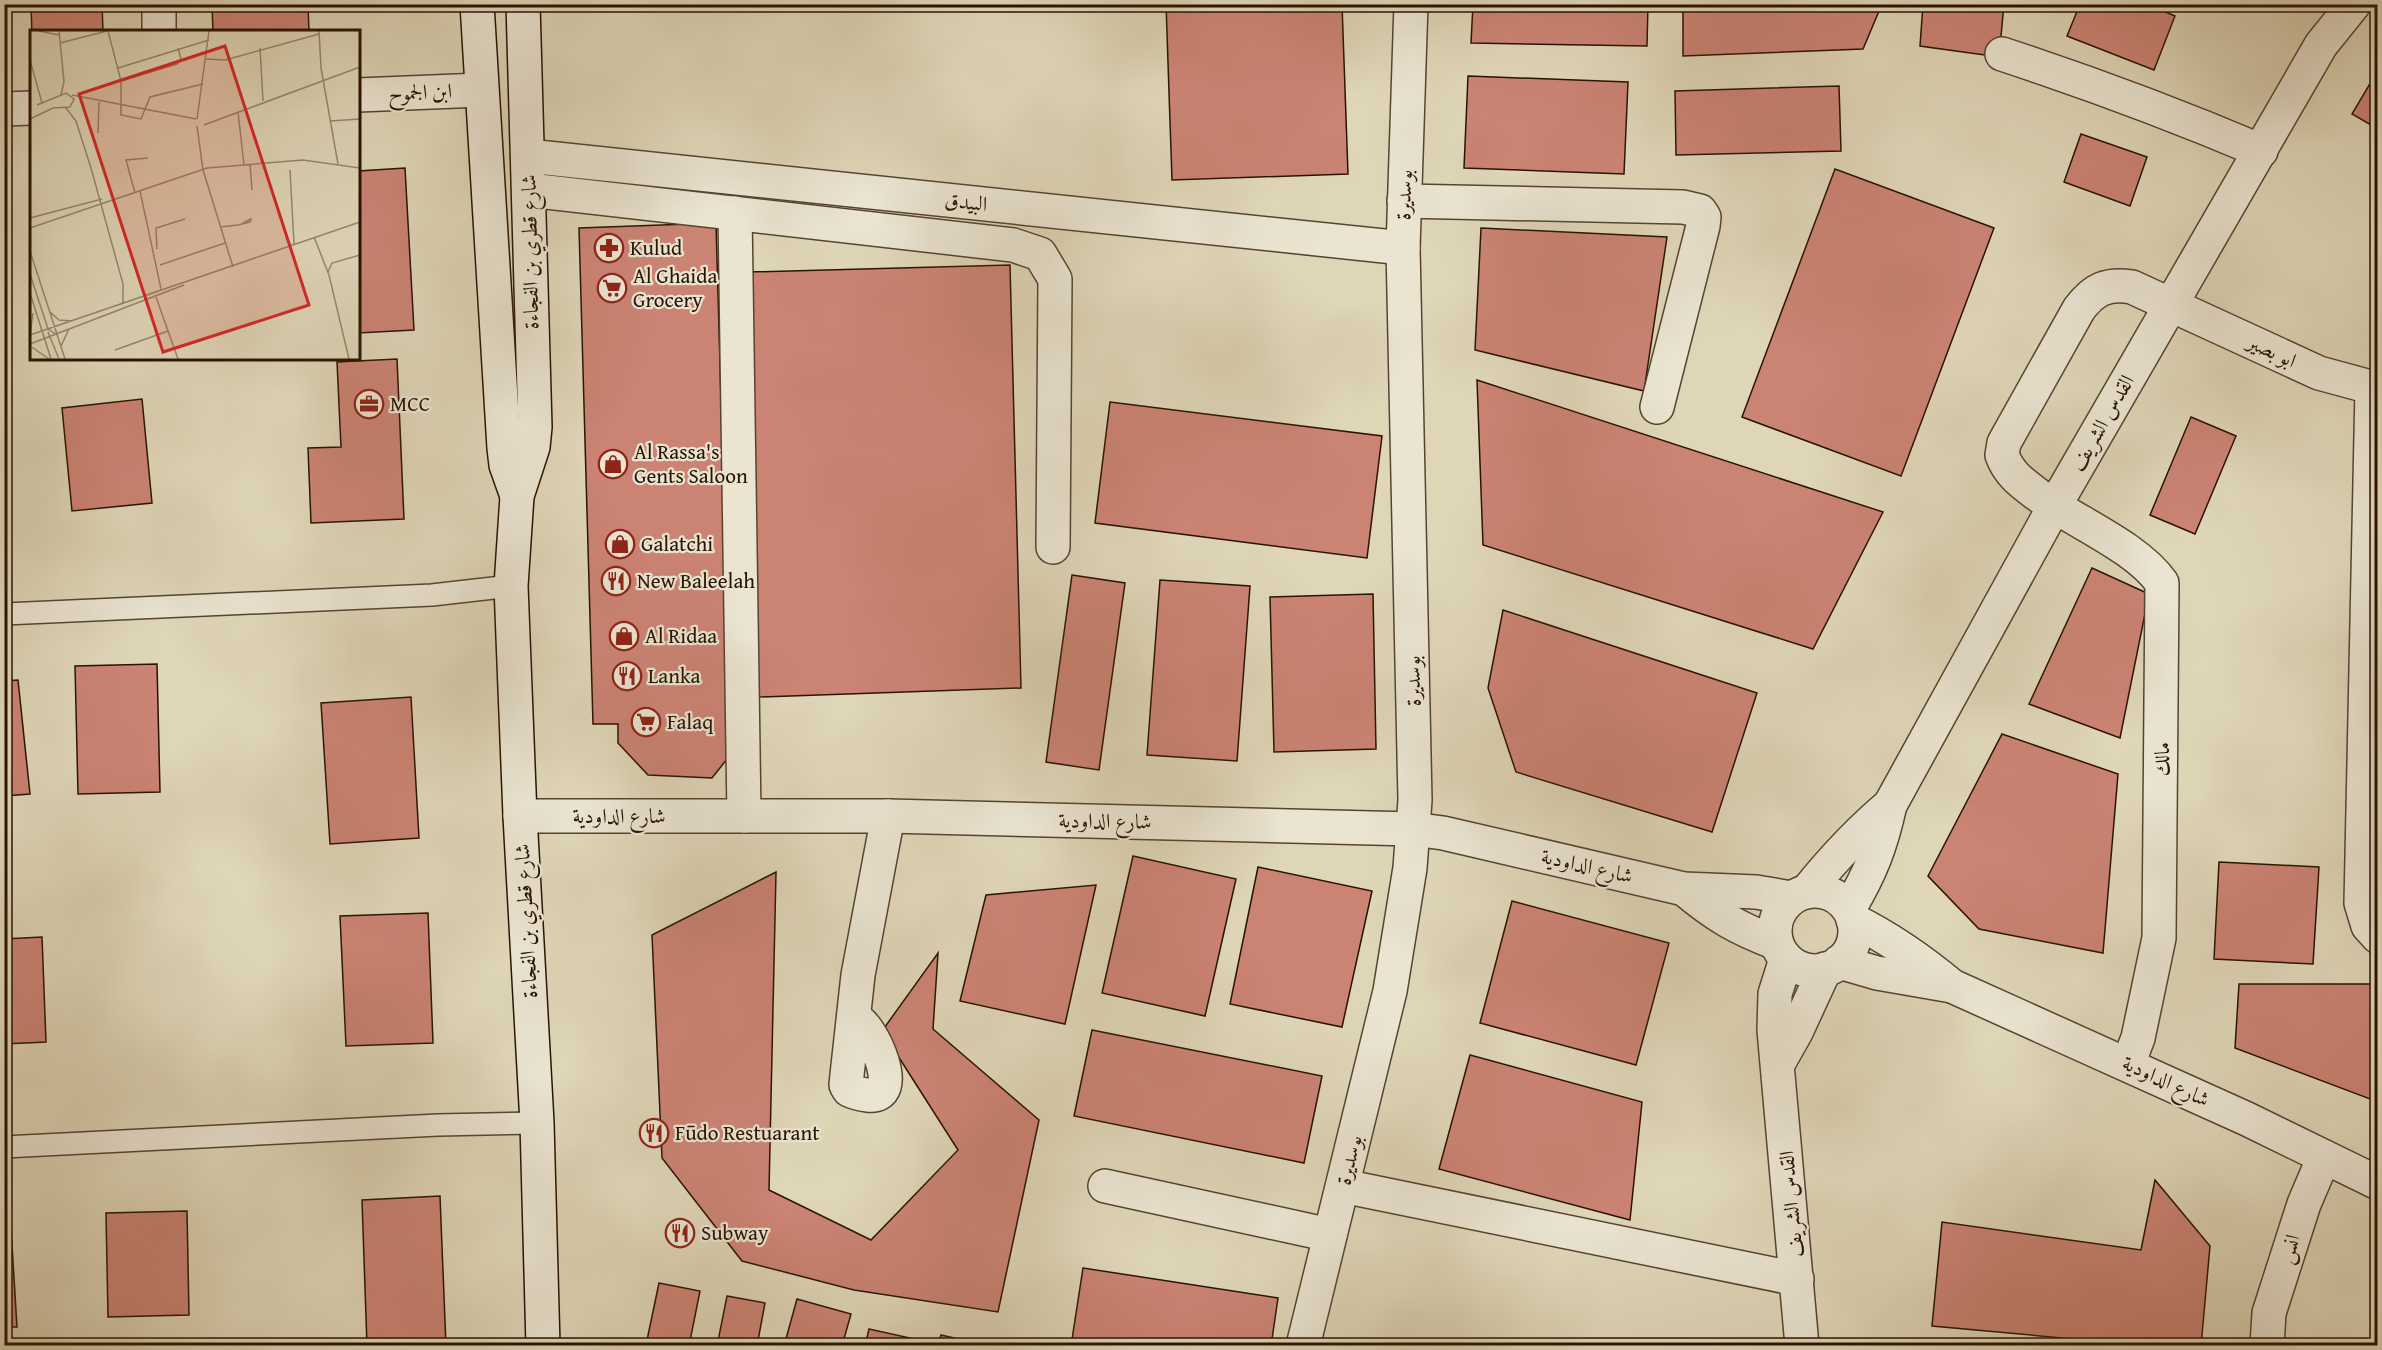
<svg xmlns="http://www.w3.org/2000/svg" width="2382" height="1350" font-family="'Gentium Book Plus',Amiri,serif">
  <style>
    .building { fill: #cb8374; stroke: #291302; stroke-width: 1.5 }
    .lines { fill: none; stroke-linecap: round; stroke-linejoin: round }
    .lane-casing { stroke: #564430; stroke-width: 24 }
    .street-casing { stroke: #564430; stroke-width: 36 }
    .secondary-casing { stroke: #291302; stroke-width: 36 }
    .lane { stroke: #eae4d1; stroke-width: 21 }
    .street { stroke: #eae4d1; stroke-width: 33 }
    .secondary { stroke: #eae4d1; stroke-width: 33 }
    .labels { text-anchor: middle; stroke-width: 4.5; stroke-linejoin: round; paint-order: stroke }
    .street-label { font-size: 21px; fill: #291302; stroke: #eae4d1 }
    .poi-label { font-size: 21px; fill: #291302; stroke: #eae4d1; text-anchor: start }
    .inset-road { fill: none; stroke: #96886f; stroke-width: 1.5 }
    .view { fill: #d62828; fill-opacity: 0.15; stroke: #d62828; stroke-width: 3 }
    .inset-edge { fill: none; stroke: #291302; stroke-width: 3 }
  </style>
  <rect width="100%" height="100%" fill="#dfd6b8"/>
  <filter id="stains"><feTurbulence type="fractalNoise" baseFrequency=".00333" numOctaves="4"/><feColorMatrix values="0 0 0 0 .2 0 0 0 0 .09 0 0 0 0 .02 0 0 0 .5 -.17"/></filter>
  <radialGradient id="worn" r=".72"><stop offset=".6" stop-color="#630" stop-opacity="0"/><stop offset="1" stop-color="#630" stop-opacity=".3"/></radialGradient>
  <g class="building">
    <polygon points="31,4 102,4 103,32 32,32 32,36"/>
    <polygon points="212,4 308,4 309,32 213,32"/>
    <polygon points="1166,4 1342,4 1348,174 1172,180"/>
    <polygon points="1473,4 1648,4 1647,46 1471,43"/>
    <polygon points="1683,4 1882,4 1863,49 1683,56"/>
    <polygon points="1923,4 2004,4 1999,57 1920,46"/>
    <polygon points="2080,4 2147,4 2175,16 2154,70 2067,36"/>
    <polygon points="2378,70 2378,129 2352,114"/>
    <polygon points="1468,76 1628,82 1624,174 1464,168"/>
    <polygon points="1839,86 1841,151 1676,155 1675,91"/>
    <polygon points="2081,134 2147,157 2130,206 2064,182"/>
    <polygon points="405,168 414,330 358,333 358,171"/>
    <polygon points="1835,169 1994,228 1901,476 1742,417"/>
    <polygon points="716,223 731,754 712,778 648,775 618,743 618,724 593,724 579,228"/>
    <polygon points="1481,228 1667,237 1644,391 1475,350"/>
    <polygon points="1010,265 1021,688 759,697 748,272"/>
    <polygon points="397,359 404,519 311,523 308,448 341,447 337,362"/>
    <polygon points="1477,380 1883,512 1813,649 1483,545"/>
    <polygon points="142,399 152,503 72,511 62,408"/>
    <polygon points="1110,402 1382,436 1367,558 1095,523"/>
    <polygon points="2191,417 2236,436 2195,534 2150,515"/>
    <polygon points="4,448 9,522 4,522"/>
    <polygon points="2092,568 2149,594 2120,738 2029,704"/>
    <polygon points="1072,575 1125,583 1099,770 1046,762"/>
    <polygon points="1160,580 1250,586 1237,761 1147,755"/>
    <polygon points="1373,594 1376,749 1274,752 1270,597"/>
    <polygon points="1503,610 1757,693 1712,832 1516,772 1488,688"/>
    <polygon points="157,664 160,792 78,794 75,666"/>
    <polygon points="18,680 30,794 4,796 4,681"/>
    <polygon points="411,697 419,838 330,844 321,703"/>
    <polygon points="2002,734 2118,774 2103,953 1979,929 1928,876"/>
    <polygon points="1133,856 1236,879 1205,1016 1102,993"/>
    <polygon points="2219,862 2319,867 2313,964 2214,959"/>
    <polygon points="1258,867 1372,891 1342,1027 1230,1004"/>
    <polygon points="776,872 769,1190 871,1240 958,1150 882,1031 938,953 933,1029 1039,1120 998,1312 854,1290 742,1261 662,1158 652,935"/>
    <polygon points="1096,885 1065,1024 960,1001 986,895"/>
    <polygon points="1512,901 1669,943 1636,1065 1480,1023"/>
    <polygon points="428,913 433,1043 346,1046 340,916"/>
    <polygon points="42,937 46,1042 4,1044 4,939"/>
    <polygon points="2239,984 2378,984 2378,1102 2235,1048"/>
    <polygon points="1092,1030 1322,1076 1304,1163 1074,1116"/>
    <polygon points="1470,1055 1642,1102 1630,1220 1439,1169"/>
    <polygon points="2155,1180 2210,1246 2201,1346 2150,1346 1932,1326 1942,1222 2141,1250"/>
    <polygon points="440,1196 446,1346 367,1346 362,1200"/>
    <polygon points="187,1211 189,1315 108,1317 106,1213"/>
    <polygon points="4,1228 11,1228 17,1327 4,1327"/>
    <polygon points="1083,1268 1278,1298 1271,1346 1071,1346"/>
    <polygon points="659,1283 700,1291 689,1346 646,1345"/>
    <polygon points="727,1296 765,1303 757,1346 717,1346"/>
    <polygon points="797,1299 851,1314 842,1346 784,1346"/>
    <polygon points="869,1329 919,1340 918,1346 865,1346"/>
    <polygon points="941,1335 986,1345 986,1346 938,1346"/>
  </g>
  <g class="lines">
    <g class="lane-casing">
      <g id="lane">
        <polyline points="4,614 432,595 511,586"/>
        <polyline points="4,1147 438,1125 537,1123"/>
      </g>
    </g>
    <g class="street-casing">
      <g id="street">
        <polyline points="159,4 159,32"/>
        <path d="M2002,54C2090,83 2176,115 2261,151"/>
        <polyline points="358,95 481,90"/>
        <polyline points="4,109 32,108"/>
        <polyline points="528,156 1403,248"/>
        <polyline points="529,190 1013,245 1040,254 1055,279 1053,547"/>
        <polyline points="1404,201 1683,207 1700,211 1704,217 1703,226 1657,407"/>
        <polyline points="735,213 744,816"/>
        <polyline points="2372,388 2361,903 2368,926 2378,937"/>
        <polyline points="520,816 888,816 1413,829 1443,833 1684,889 1756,892 1791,898"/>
        <path d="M1684,889C1716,916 1737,928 1776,943"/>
        <path d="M1808,890C1833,859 1859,831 1890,805"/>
        <circle cx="1815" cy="931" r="40"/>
        <path d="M1849,909C1871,872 1881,846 1890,805L2054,507L2321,45L2354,4"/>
        <path d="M1853,920C1889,938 1921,960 1952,986L2247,1119L2378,1183"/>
        <polyline points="1786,959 1775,994 1774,1030 1802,1346"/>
        <polyline points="1839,962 1877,973 1952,986"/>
        <path d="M855,1019C871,1023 907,1101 867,1095C860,1094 855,1093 849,1090L846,1085L847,1075L858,975L888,816"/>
        <polyline points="1779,1062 1796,1032 1825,969"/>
        <path d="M2128,1064L2138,1038L2159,938L2162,583C2137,547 2075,522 2038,495C2022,483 2009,474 2002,455L2004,443L2079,309C2094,289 2107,283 2132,287L2319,373L2378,389"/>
        <polyline points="1105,1186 1330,1235"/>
        <polyline points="1343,1186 1797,1279"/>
        <polyline points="1303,1346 1390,991 1410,868 1415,800 1403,248 1411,4"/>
        <polyline points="2267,1346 2269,1313 2304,1204 2324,1157"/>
      </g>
    </g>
    <g class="secondary-casing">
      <g id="secondary">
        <polyline points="477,4 504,448 506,465 517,496"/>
        <polyline points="523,4 535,427 533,447 517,496 511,586 520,816 537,1123 543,1346"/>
      </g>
    </g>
    <use href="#lane" class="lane"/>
    <use href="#street" class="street"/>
    <use href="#secondary" class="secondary"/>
  </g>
  <defs>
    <g id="pharmacy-ring" transform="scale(1.5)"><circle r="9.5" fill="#eae4d1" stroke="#8f2418" stroke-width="1.5"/><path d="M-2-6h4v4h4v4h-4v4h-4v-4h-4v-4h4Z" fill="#8f2418"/></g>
    <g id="supermarket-ring" transform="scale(1.5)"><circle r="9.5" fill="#eae4d1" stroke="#8f2418" stroke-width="1.5"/><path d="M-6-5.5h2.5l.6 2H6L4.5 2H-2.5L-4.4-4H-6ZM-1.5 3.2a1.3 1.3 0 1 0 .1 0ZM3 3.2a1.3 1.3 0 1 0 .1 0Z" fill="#8f2418"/></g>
    <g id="office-ring" transform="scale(1.5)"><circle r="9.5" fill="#eae4d1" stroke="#8f2418" stroke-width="1.5"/><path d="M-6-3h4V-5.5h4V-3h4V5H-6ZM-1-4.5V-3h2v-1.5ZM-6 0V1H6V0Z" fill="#8f2418"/></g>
    <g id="shop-ring" transform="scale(1.5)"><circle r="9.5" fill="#eae4d1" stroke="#8f2418" stroke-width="1.5"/><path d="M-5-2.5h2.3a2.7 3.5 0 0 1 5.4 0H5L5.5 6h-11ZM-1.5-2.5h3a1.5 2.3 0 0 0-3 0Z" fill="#8f2418"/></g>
    <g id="restaurant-ring" transform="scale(1.5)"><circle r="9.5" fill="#eae4d1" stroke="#8f2418" stroke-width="1.5"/><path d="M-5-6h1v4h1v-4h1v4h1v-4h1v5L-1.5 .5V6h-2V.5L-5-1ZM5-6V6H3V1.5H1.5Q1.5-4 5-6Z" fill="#8f2418"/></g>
  </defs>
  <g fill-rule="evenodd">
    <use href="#pharmacy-ring" x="609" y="248"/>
    <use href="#supermarket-ring" x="612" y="288"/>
    <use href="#office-ring" x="369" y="404"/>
    <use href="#shop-ring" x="613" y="464"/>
    <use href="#shop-ring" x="620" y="544"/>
    <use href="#restaurant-ring" x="616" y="581"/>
    <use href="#shop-ring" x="624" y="636"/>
    <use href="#restaurant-ring" x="627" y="676"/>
    <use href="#supermarket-ring" x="646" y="722"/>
    <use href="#restaurant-ring" x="654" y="1133"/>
    <use href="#restaurant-ring" x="680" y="1233"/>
  </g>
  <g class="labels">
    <g class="street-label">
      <text transform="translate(420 92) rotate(-2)" y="7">ابن الجموح</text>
      <text transform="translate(1404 195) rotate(-88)" y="7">بوسديرة</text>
      <text transform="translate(966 202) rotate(6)" y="7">البيدق</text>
      <text transform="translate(530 252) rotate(-91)" y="7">شارع قطري بن الفجاءة</text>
      <text transform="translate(2272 351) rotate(25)" y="7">ابو بصير</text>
      <text transform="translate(2102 423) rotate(-60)" y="7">القدس الشريف</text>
      <text transform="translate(1413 681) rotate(-91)" y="7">بوسديرة</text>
      <text transform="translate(2162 759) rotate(-89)" y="7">مالك</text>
      <text x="619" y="823">شارع الداودية</text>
      <text transform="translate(1105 821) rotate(1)" y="7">شارع الداودية</text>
      <text transform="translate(1587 866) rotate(13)" y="7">شارع الداودية</text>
      <text transform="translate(526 921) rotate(-93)" y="7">شارع قطري بن الفجاءة</text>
      <text transform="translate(2166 1081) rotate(25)" y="7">شارع الداودية</text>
      <text transform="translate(1349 1160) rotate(-76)" y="7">بوسديرة</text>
      <text transform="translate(1791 1204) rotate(-95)" y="7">القدس الشريف</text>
      <text transform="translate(2289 1249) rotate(-72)" y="7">انس</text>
    </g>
    <g class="poi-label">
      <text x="630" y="255">Kulud</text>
      <text x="633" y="283">Al Ghaida<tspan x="633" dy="24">Grocery</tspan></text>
      <text x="390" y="411">MCC</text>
      <text x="634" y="459">Al Rassa's<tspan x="634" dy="24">Gents Saloon</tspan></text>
      <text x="641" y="551">Galatchi</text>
      <text x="637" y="588">New Baleelah</text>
      <text x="645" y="643">Al Ridaa</text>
      <text x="648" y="683">Lanka</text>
      <text x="667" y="729">Falaq</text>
      <text x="675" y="1140">Fūdo Restuarant</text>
      <text x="701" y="1240">Subway</text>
    </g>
  </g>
  <g transform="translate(30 30)">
    <rect width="330" height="330" fill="#dfd6b8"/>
    <path class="inset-road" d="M9,1L29,5M29,1L34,52L31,65M78,1L91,51V85L111,89L120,67L173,54M289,1L291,38L308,134M30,13L77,1M230,18L233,71M176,29L195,30L289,4M0,30L12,73M88,38L179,10M91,51L147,34L151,29L148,18M42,65L166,89M36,78L46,91L61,138L93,254V273M208,82L214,135M0,89L23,78L40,77L44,69L36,63L7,75M167,89L179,1M300,91L330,89M174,95L330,37M167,96L173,140L203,237M68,103L69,72M220,134L222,160M260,140L264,214M110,161L131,259M105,163L96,130L118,128M0,188L72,169M190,197L208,195L220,192L221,189L213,193M0,198L177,138L273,130L330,138M284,207L299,245L319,329M127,219L126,198L155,189M0,221L35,329M130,235L195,213M298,242L302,233L330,225M0,244L18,299L27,305M0,263L21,329M126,267L148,329M20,282L29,290L42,291M18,302L29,329M0,305L330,192M0,305L3,283M0,314L154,255M0,316L19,329M31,316L39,299M85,320L138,301"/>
    <path class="view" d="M195,16L279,275L133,322L49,64Z"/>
    <rect width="330" height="330" class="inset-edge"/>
  </g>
  <rect width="2382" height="1350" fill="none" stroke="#dfd6b8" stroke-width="24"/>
  <rect x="6" y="6" width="2370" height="1338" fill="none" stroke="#291302" stroke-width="3"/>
  <rect x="12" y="12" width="2358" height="1326" fill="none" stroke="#291302" stroke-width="1.5"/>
  <rect width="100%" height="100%" filter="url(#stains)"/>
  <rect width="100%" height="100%" fill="url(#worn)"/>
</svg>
